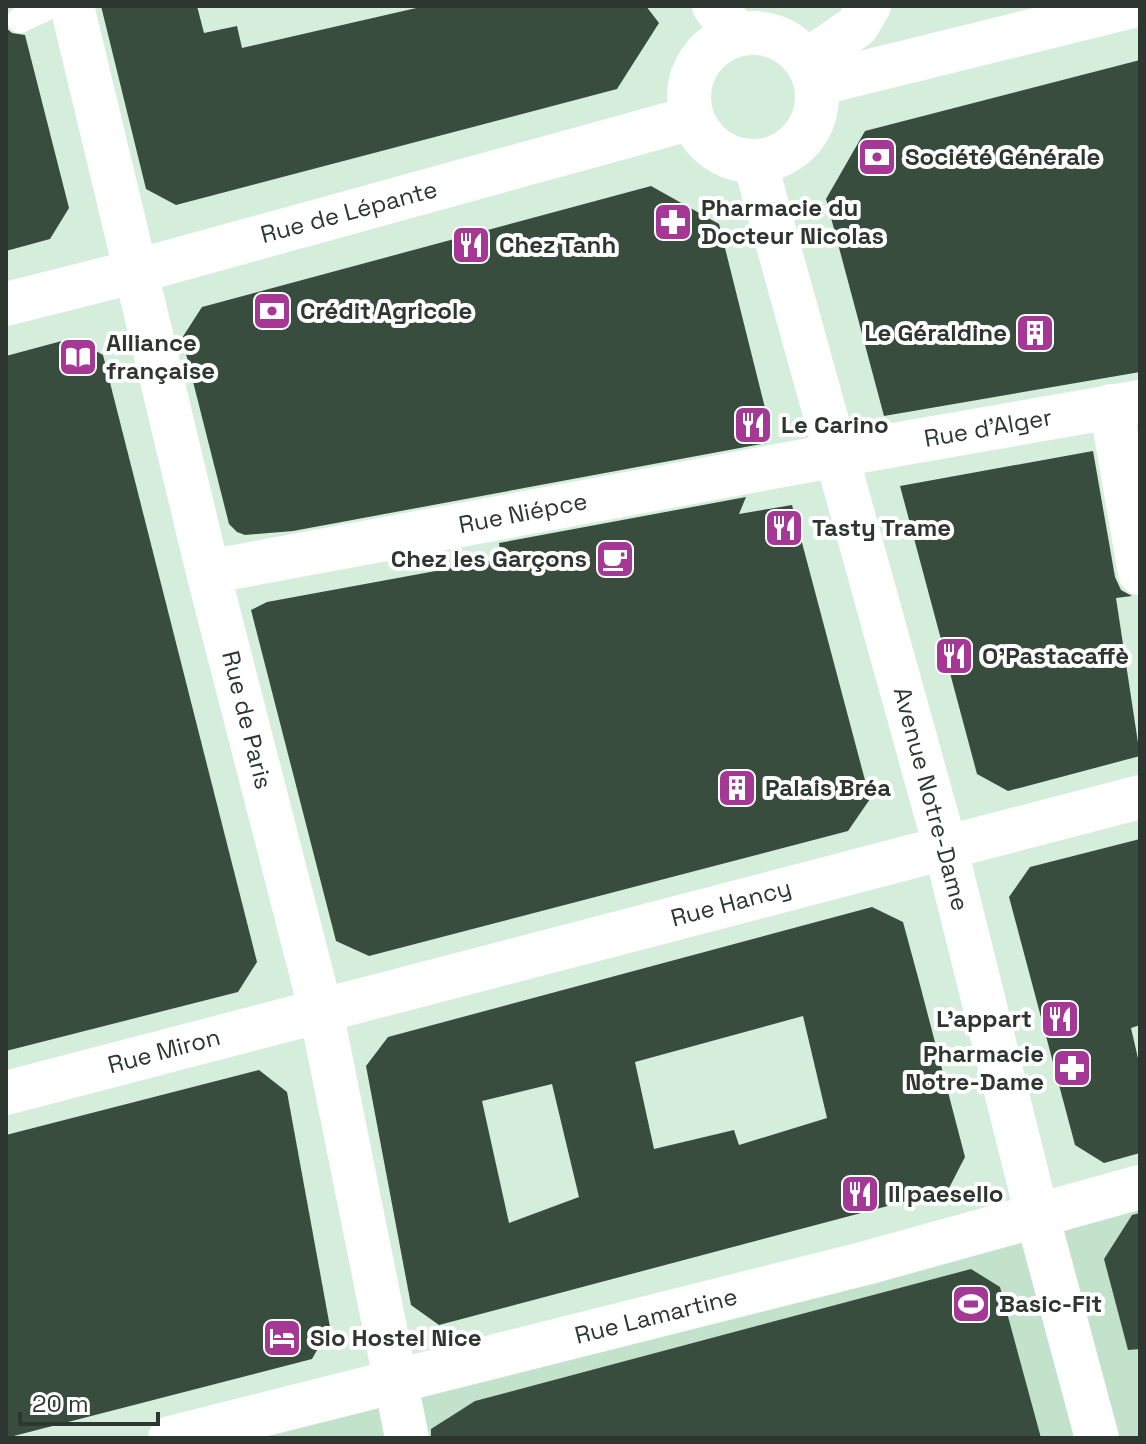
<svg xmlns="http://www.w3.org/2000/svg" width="1146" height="1444" font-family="'Space Grotesk',sans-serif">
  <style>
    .built { fill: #c3e2cc }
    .building { fill: #394d3f; fill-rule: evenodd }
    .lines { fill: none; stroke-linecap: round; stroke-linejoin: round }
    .service { stroke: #fff; stroke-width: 26 }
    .minor { stroke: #fff; stroke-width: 44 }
    .labels { text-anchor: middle; stroke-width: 8; stroke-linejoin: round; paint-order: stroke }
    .poi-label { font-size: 24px; font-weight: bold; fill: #2d3630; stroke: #fff; text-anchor: start }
    .street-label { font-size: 24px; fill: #2d3630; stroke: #fff }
  </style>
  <rect width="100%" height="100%" fill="#d5eddb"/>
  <polygon class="built" points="1140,1204 1140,1438 219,1438"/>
  <g class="building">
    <polygon points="101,6 197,6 204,33 237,26 242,48 425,6 646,6 659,23 617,89 176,205 146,189"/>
    <polygon points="6,28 12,33 25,35 69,208 50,239 6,251"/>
    <polygon points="1140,60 1140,372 884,416 826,199 865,131"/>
    <polygon points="651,186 719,224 771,432 767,443 293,531 245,535 237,532 229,524 182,338 202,307"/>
    <polygon points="73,338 103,355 257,962 238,992 6,1051 6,356"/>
    <polygon points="1093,451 1115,577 1121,590 1132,596 1116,598 1140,756 1008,791 977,774 900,486"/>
    <polygon points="746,497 739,514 792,505 870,799 848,831 369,956 336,941 251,610 267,602 501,559 499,543"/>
    <polygon points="1140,839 1140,1025 1131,1028 1140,1067 1140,1153 1104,1163 1075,1145 1009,897 1030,867"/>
    <path d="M872,907L903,922L919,981L965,1157L948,1190L439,1325L411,1305L366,1066L388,1037ZM803,1016L827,1118L739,1145L734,1130L654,1149L635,1062ZM552,1084L579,1197L509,1223L482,1101Z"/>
    <polygon points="259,1070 287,1092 330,1327 312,1359 6,1438 6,1135"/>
    <polygon points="1140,1213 1140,1349 1128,1350 1104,1259 1132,1215"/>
    <polygon points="971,1269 1000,1287 1041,1438 431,1438 431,1429 475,1401"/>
  </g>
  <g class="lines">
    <polyline class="service" points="20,20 50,6"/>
    <g class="minor">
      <polyline points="72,6 208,572 321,1011 407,1438"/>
      <polyline points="714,6 737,34"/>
      <circle cx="753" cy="97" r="64"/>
      <polyline points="807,61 857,26 869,6"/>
      <polyline points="817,84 1133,6"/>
      <polyline points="755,162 945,846 1037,1215 1097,1438"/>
      <polyline points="6,304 137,271 692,118"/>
      <polyline points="1111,406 1140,573"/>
      <polyline points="208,572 837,455 1140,402"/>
      <polyline points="6,1093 1140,797"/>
      <polyline points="170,1438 866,1263 1140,1187"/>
    </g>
  </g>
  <defs>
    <g id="bank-square" transform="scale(2)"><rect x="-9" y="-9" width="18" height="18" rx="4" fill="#a53795" stroke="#fff"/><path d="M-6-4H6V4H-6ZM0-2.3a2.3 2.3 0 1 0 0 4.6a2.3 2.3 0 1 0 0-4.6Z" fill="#fff"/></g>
    <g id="pharmacy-square" transform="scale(2)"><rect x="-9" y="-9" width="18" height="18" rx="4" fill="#a53795" stroke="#fff"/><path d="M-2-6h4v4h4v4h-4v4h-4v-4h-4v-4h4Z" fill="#fff"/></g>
    <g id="restaurant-square" transform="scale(2)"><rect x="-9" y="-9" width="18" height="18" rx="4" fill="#a53795" stroke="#fff"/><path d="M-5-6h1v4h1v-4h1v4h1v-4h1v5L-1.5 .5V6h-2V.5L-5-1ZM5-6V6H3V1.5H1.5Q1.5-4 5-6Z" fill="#fff"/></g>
    <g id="building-square" transform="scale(2)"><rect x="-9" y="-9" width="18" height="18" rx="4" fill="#a53795" stroke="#fff"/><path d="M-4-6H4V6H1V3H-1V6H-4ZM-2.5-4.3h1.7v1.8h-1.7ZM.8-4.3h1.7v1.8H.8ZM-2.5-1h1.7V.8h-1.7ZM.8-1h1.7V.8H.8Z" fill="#fff"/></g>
    <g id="library-square" transform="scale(2)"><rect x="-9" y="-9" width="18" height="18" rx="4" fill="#a53795" stroke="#fff"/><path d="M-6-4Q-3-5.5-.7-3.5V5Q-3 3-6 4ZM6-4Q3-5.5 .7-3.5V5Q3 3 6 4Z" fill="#fff"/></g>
    <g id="cafe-square" transform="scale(2)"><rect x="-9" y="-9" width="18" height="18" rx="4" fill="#a53795" stroke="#fff"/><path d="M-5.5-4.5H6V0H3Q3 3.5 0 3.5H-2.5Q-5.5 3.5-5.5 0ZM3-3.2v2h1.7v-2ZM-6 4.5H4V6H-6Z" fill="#fff"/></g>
    <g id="stadium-square" transform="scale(2)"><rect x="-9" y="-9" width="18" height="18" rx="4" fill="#a53795" stroke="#fff"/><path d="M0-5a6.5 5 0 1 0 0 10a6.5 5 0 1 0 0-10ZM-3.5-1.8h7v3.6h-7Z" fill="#fff"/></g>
    <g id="hotel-square" transform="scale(2)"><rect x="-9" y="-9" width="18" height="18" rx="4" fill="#a53795" stroke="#fff"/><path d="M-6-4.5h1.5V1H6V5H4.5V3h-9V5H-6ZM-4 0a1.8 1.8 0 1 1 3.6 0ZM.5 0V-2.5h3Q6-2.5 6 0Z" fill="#fff"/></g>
  </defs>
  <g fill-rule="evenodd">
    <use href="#bank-square" x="877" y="157"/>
    <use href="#pharmacy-square" x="673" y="222"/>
    <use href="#restaurant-square" x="471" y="245"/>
    <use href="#bank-square" x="272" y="311"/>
    <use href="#building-square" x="1035" y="333"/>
    <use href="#library-square" x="78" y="357"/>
    <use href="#restaurant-square" x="753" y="425"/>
    <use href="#restaurant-square" x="784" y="528"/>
    <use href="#cafe-square" x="615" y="559"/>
    <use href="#restaurant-square" x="954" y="656"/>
    <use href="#building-square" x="737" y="788"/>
    <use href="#restaurant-square" x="1060" y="1019"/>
    <use href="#pharmacy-square" x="1072" y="1068"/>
    <use href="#restaurant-square" x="860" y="1194"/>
    <use href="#stadium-square" x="971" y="1304"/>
    <use href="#hotel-square" x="282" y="1338"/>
  </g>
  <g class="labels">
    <g class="poi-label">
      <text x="905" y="165">Société Générale</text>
      <text x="701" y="216">Pharmacie du<tspan x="701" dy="28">Docteur Nicolas</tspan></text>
      <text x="499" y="253">Chez Tanh</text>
      <text x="300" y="319">Crédit Agricole</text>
      <text x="1007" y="341" text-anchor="end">Le Géraldine</text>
      <text x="106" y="351">Alliance<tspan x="106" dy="28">française</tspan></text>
      <text x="781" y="433">Le Carino</text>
      <text x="812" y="536">Tasty Trame</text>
      <text x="587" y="567" text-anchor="end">Chez les Garçons</text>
      <text x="982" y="664">O'Pastacaffè</text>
      <text x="765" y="796">Palais Bréa</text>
      <text x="1032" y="1027" text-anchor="end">L'appart</text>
      <text x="1044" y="1062" text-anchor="end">Pharmacie<tspan x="1044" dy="28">Notre-Dame</tspan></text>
      <text x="888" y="1202">Il paesello</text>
      <text x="999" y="1312">Basic-Fit</text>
      <text x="310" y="1346">Slo Hostel Nice</text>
    </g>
    <g class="street-label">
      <text transform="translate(349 212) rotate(-15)" y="8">Rue de Lépante</text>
      <text transform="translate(988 428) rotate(-10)" y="8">Rue d'Alger</text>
      <text transform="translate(523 513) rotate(-11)" y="8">Rue Niépce</text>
      <text transform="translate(247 720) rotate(76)" y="8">Rue de Paris</text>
      <text transform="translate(931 799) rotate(75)" y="8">Avenue Notre-Dame</text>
      <text transform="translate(731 903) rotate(-15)" y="8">Rue Hancy</text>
      <text transform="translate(164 1051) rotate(-15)" y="8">Rue Miron</text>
      <text transform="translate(656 1316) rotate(-14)" y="8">Rue Lamartine</text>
    </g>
  </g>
  <rect width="1146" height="1444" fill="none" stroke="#2d3630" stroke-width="16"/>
  <path d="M20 1412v12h138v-12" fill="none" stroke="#2d3630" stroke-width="4"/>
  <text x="32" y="1412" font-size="24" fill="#2d3630" stroke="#ffffff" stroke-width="6" paint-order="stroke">20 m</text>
</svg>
